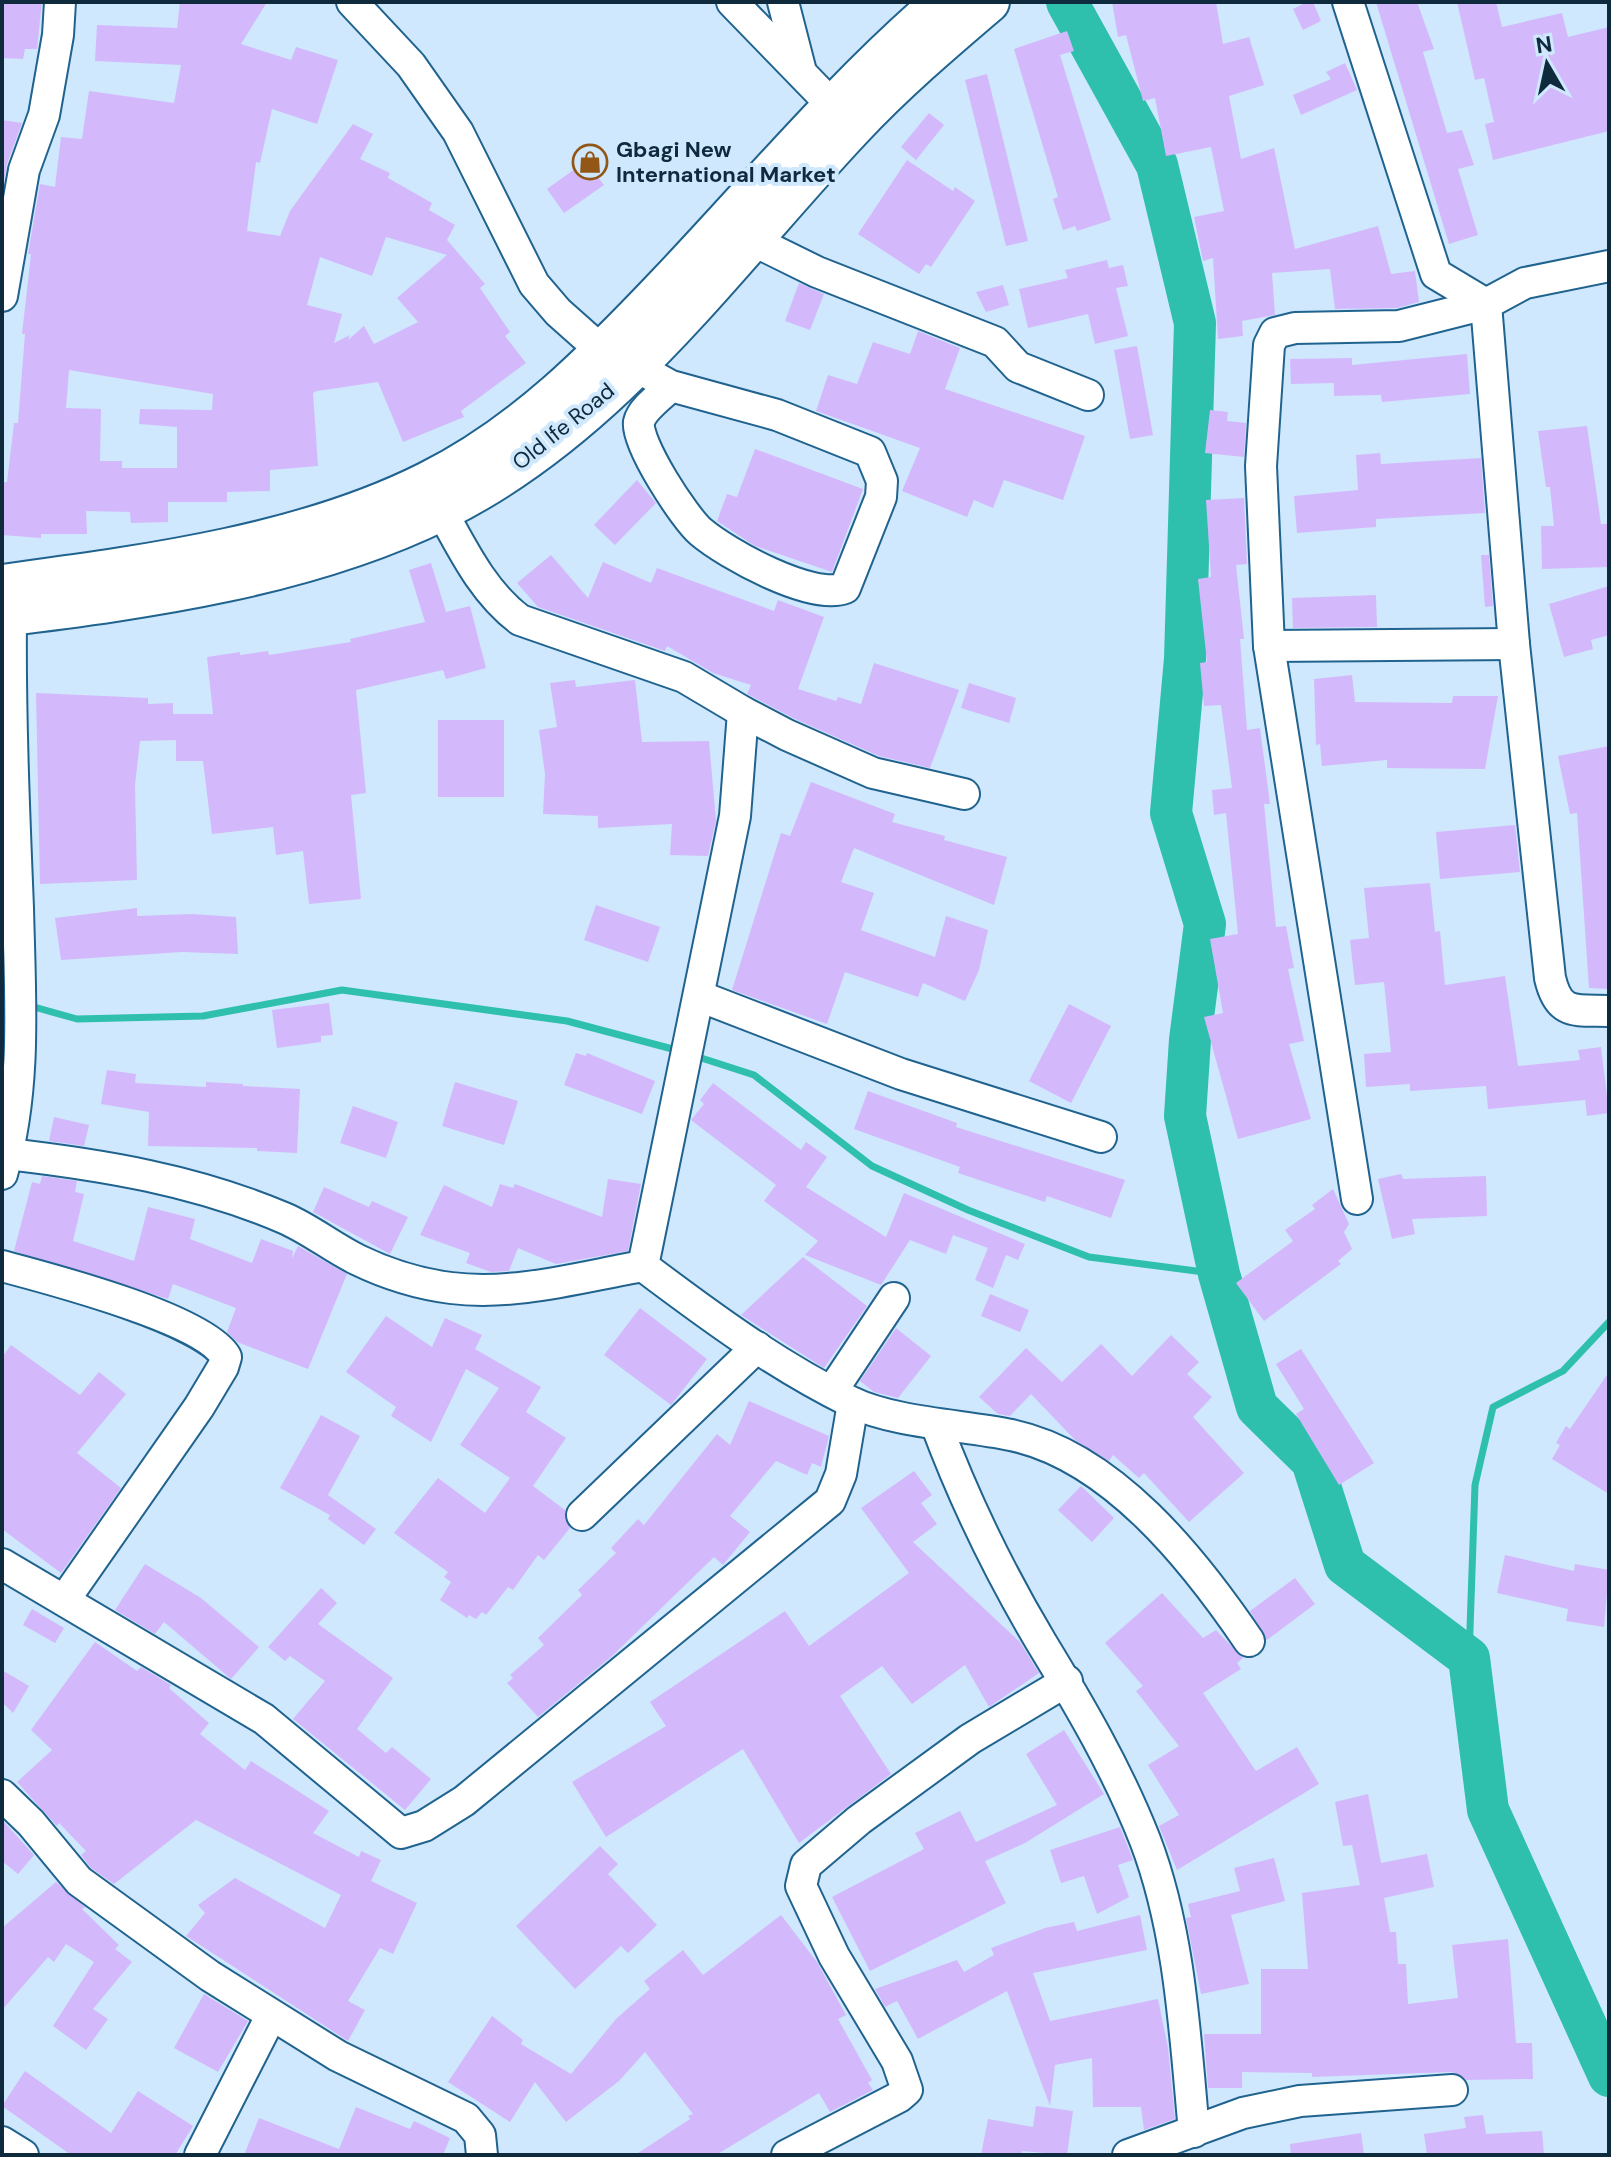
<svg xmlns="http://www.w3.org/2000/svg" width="1611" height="2157" font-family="'DM Sans',sans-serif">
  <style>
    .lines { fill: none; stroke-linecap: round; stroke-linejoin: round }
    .stream { stroke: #2ebfad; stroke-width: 7 }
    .river { stroke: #2ebfad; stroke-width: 42 }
    .building { fill: #d3b9fc; fill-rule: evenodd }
    .minor-casing { stroke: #20638f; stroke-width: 34 }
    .major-casing { stroke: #20638f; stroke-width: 44 }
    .minor { stroke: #fff; stroke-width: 30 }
    .major { stroke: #fff; stroke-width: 40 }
    .labels { text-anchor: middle; stroke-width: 8; stroke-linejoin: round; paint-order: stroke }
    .poi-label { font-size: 22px; font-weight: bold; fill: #0f293d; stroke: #cfe8fd; text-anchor: start }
    .street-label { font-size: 22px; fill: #0f293d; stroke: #cfe8fd }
  </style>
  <rect width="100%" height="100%" fill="#cfe8fd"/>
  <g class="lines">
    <g class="stream">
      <polyline points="27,1005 77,1019 203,1016 342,990 567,1021 680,1051"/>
      <polyline points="692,1055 754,1075 872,1166 968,1210 1089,1257 1219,1274"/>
      <polyline points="1469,1658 1475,1485 1493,1407 1563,1371 1609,1322"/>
    </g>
    <polyline class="river" points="1067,2 1157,165 1195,323 1185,659 1171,813 1205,924 1190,1040 1185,1116 1219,1274 1257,1407 1312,1461 1345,1565 1469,1658 1488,1810 1609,2076"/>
  </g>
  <g class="building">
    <polygon points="2,2 42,2 37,49 25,49 23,59 2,58"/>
    <path d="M180,2H267L241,44L291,60L296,47L338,60L317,124L272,109L260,163L256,162L247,231L280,236L290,211L353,124L373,134L360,159L390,173L388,178L432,203L429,210L455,225L447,240L485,284L480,288L510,332L505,336L526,363L461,411L464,417L403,442L378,382L317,391L313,393L318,466L270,470V491L227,492V502H168V522L131,523L130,512L86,511L87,534H41V538L2,535V482H7L14,423H18L25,334H22L31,254H28L40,184L55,187L61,137L82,139L89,91L174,103L181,65L95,61L97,25L177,28ZM386,237L447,255L397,298L418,322L374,344L364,326L348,340L350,335L334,343L342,314L307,305L320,257L372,276ZM69,370L213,394L212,410L140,409L139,424L177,427V468H122V461H100L101,409L66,408Z"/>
    <polygon points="1112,2 1216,2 1223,44 1249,37 1264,85 1229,96 1241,159 1274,148 1295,249 1378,226 1391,274 1415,271 1419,302 1397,308 1335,309 1330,269 1272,273 1275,315 1242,321 1243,336 1218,339 1213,258 1203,261 1194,217 1224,211 1211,147 1166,156 1155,98 1143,101 1126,35 1118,37"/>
    <polygon points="1307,2 1313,2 1321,21 1303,30 1293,9"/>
    <polygon points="1376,2 1417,2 1434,49 1423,52 1447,133 1462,130 1474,165 1458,169 1478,235 1449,244"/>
    <polygon points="1457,2 1496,2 1502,27 1562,13 1568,37 1609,27 1609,131 1493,160 1485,124 1494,122 1484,78 1475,80"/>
    <polygon points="1067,31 1074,51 1060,55 1111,220 1077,231 1075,226 1063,230 1053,199 1058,197 1014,49"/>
    <polygon points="1345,63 1357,90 1301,115 1293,95 1331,79 1326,72"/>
    <polygon points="987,74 1028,241 1006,246 965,80"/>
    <polygon points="929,113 944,125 916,160 901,147"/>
    <polygon points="2,120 22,123 7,164 2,191"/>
    <polygon points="907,160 953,191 955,187 975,201 931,267 926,264 919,274 858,234"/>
    <polygon points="586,161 604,185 564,213 547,189"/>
    <polygon points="1107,260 1109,268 1123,265 1128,286 1116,288 1128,336 1095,344 1088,314 1028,328 1019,289 1068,278 1065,270"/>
    <polygon points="799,283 824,294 810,330 785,321"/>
    <polygon points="1003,285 1009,305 986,312 976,292"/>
    <polygon points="918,331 960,348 945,389 1085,436 1063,500 1004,480 993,508 974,500 967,517 902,491 920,448 816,411 828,375 857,384 873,342 910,354"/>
    <polygon points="1137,346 1153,435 1130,439 1114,350"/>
    <polygon points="1467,354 1470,394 1382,402 1381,395 1334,396 1334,383 1291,384 1290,359 1352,358 1352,365"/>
    <polygon points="1210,410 1228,412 1227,421 1246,423 1244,457 1205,453"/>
    <polygon points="1587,426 1601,524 1608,524 1609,567 1542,569 1541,526 1554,526 1550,487 1546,487 1538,431"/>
    <polygon points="755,449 863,489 832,572 755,546 717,521 727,494 737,497"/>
    <polygon points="1380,453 1381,464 1481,458 1485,513 1376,519 1376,527 1297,533 1294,496 1358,490 1356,455"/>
    <polygon points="637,480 656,503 615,545 594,525"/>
    <polygon points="1244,498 1247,564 1236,565 1244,639 1240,639 1247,730 1260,728 1270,804 1264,804 1276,927 1286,926 1294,968 1288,969 1304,1041 1289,1044 1311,1119 1238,1139 1204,1017 1223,1013 1210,939 1238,934 1226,813 1214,815 1212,790 1232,788 1221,705 1204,706 1200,663 1207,662 1198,579 1211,577 1206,500"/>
    <polygon points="551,555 588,598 603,562 651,583 657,568 774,611 778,600 824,617 798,689 836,701 838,697 861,704 874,663 959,690 930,768 879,756 795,719 747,694 751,685 713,673 667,646 665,651 538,607 517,583"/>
    <polygon points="1481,555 1489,555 1493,606 1485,607"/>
    <polygon points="431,563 446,612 470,606 486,668 446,679 443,670 356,690 366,793 351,795 361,899 309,904 303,851 276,855 273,827 212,834 203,761 176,761 176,740 140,741 135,785 137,880 40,884 36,693 148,698 148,704 173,703 173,714 213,714 207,657 240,652 240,655 268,651 269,655 351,642 350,639 425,622 409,570"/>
    <polygon points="1609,586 1609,635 1591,640 1593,649 1564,657 1549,604"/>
    <polygon points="1376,595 1377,627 1293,628 1292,598"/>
    <polygon points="1352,675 1355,702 1452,703 1453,696 1498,696 1485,769 1387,768 1387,760 1322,766 1320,744 1316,745 1314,679"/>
    <polygon points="575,680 576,687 635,680 642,742 709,741 716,821 708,856 670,855 672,824 598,828 598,816 543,814 545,774 539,730 557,727 550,683"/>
    <polygon points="969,683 1016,698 1009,723 961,708"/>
    <rect x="438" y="720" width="66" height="77"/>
    <polygon points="1609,746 1609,989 1589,988 1577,813 1570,814 1558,756"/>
    <polygon points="811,782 895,814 892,822 945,836 944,840 1007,857 994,905 854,848 841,882 874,893 861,930 935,957 946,916 988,930 979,970 965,1001 923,983 918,997 845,972 827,1024 732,990 781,833 790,836"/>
    <polygon points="1515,825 1520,872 1440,879 1436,832"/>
    <polygon points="1430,883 1435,932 1440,931 1445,985 1505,976 1518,1066 1580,1060 1578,1050 1601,1047 1609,1113 1587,1116 1585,1100 1488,1109 1486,1086 1410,1091 1410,1084 1366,1087 1364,1054 1391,1052 1384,982 1355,985 1350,940 1369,938 1364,888"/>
    <polygon points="596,905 660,927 648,962 584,940"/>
    <polygon points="137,908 137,916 192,914 236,917 238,954 182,952 61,960 55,918"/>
    <polygon points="329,1003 333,1035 321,1036 321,1042 277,1048 272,1010"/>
    <polygon points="1069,1004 1111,1026 1071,1103 1029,1081"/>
    <polygon points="576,1053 586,1056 587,1053 655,1081 642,1114 564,1085"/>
    <polygon points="107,1070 136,1074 135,1083 206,1087 206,1082 243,1084 243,1086 300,1089 297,1153 257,1151 257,1148 148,1146 149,1112 101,1104"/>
    <polygon points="455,1082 518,1101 504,1145 442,1126"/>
    <polygon points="713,1083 801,1150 806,1142 827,1157 806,1187 886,1237 904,1193 1025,1244 1018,1260 1006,1255 993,1288 975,1280 988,1248 953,1235 946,1254 910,1240 881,1285 805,1255 818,1241 764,1201 776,1185 691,1120 704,1104 700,1100"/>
    <polygon points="868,1091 957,1123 956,1127 1125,1180 1111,1218 1047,1196 1045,1202 958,1173 960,1167 854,1129"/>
    <polygon points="353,1106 398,1122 386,1158 340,1143"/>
    <polygon points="54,1117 89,1125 84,1146 49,1141"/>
    <polygon points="1401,1174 1403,1179 1486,1176 1487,1216 1412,1219 1415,1234 1392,1239 1378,1179"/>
    <polygon points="42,1176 77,1181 75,1192 84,1194 73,1241 134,1261 148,1207 195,1219 190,1239 252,1263 261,1239 293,1251 292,1259 298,1246 347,1274 308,1369 237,1342 227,1332 236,1308 173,1284 168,1299 14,1251 32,1182 40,1184"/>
    <polygon points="608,1179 641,1184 628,1251 556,1264 518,1248 509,1271 491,1272 466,1263 470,1253 420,1235 444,1185 492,1207 500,1184 513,1188 515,1184 602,1217"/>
    <polygon points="324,1187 369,1207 372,1201 408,1217 390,1254 313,1212"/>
    <polygon points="1333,1189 1349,1224 1344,1232 1352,1249 1338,1261 1341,1264 1264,1321 1236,1283 1293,1241 1285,1230 1315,1209 1312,1205"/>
    <polygon points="803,1257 867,1306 824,1368 741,1315"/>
    <polygon points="990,1294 1029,1310 1020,1332 981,1316"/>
    <polygon points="640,1308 707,1359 671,1405 604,1355"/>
    <polygon points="386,1316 432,1347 445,1318 482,1335 475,1349 541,1387 526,1412 566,1438 533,1486 565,1510 570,1528 544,1560 538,1555 513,1590 508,1587 486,1615 482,1612 476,1619 469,1615 467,1618 440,1600 451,1582 444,1577 448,1572 394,1533 438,1478 485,1513 510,1478 460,1445 499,1388 466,1369 431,1442 391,1416 396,1407 346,1372"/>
    <polygon points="896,1328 931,1356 898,1398 874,1392 860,1381"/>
    <polygon points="1171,1335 1199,1362 1187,1374 1212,1397 1193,1417 1244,1473 1189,1522 1144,1473 1139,1478 1113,1455 1109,1461 1076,1441 1031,1394 1010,1416 998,1414 979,1397 1026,1348 1062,1382 1101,1344 1132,1376"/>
    <polygon points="11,1345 80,1395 99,1372 126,1394 77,1453 121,1488 61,1573 2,1529 2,1357"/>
    <polygon points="1301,1349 1374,1463 1339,1485 1296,1414 1304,1409 1276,1364"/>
    <polygon points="1609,1372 1609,1494 1552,1459 1560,1445 1556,1443 1566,1426 1570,1429"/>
    <polygon points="749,1401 829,1436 821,1467 812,1463 807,1475 776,1461 730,1516 750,1532 723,1565 714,1557 611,1657 538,1717 507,1683 513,1678 510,1675 544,1645 538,1638 582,1595 578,1590 616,1553 611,1548 638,1519 644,1525 717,1434 730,1445"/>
    <polygon points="321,1415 360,1436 328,1495 376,1529 364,1545 328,1519 330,1515 280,1488"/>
    <polygon points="914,1471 932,1495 921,1503 937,1524 913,1542 1020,1642 1039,1673 989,1707 965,1665 912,1704 882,1666 840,1696 891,1774 799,1843 743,1749 606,1837 572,1782 666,1726 650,1702 785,1611 809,1646 909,1573 861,1508"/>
    <polygon points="1081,1486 1114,1518 1092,1542 1058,1510"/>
    <polygon points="1505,1555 1574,1571 1575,1564 1609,1570 1604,1627 1566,1621 1568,1609 1497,1593"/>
    <polygon points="145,1564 201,1598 259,1647 231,1679 164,1622 155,1634 115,1610"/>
    <polygon points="1295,1578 1315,1604 1267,1640 1250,1611"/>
    <polygon points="321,1588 337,1603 318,1624 393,1678 357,1729 386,1753 392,1747 431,1779 405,1810 293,1719 325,1681 290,1656 285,1661 268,1647"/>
    <polygon points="1162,1593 1203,1638 1216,1630 1243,1658 1237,1663 1241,1669 1203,1693 1256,1771 1297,1747 1319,1784 1177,1870 1159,1826 1179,1815 1148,1765 1179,1746 1136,1691 1143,1686 1105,1643"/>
    <polygon points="32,1609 64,1628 55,1643 23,1625"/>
    <polygon points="95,1642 137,1671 141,1667 171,1685 169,1688 209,1723 200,1734 245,1770 251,1761 329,1811 313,1833 359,1857 361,1851 381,1860 371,1881 417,1903 393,1954 380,1948 348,2001 365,2010 348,2041 186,1936 205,1913 198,1905 235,1878 325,1928 341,1895 196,1820 114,1884 91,1868 81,1855 86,1851 59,1823 57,1826 17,1782 52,1750 31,1730"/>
    <polygon points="2,1670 29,1686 13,1713 2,1702"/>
    <polygon points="1064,1730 1104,1794 1025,1843 985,1861 1006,1903 870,1971 832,1897 924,1849 915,1833 960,1811 976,1842 1057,1805 1026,1754"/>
    <polygon points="1368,1794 1381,1863 1427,1854 1434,1887 1384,1898 1390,1932 1396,1932 1398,1964 1406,1964 1408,2004 1458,1998 1452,1945 1508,1939 1516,2043 1532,2043 1533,2079 1467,2080 1451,2072 1312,2077 1312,2073 1242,2072 1242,2088 1208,2088 1204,2034 1261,2034 1261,1969 1308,1969 1302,1893 1360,1885 1352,1845 1343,1846 1335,1802"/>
    <polygon points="2,1820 34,1855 18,1874 2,1861"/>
    <polygon points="1120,1827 1133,1860 1118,1865 1129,1897 1097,1914 1084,1876 1061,1883 1050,1850"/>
    <polygon points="600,1846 618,1864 608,1874 657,1925 628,1953 621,1946 575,1989 516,1926"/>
    <polygon points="1274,1858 1285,1901 1231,1915 1249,1984 1201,1994 1186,1918 1191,1917 1188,1904 1240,1891 1234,1868"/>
    <polygon points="56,1882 85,1907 82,1909 119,1945 115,1949 132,1962 93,2009 108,2019 86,2050 53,2026 94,1962 66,1944 54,1962 48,1957 2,2010 2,1928"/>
    <polygon points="781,1915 817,1962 846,2015 838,2019 872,2080 868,2083 873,2090 830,2112 819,2093 716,2155 635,2155 690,2119 688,2116 693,2114 645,2052 619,2081 566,2122 535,2082 510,2122 448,2082 492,2016 523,2040 521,2044 571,2074 616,2019 650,1989 644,1981 683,1950 703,1975"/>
    <polygon points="1140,1915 1147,1950 1033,1973 1050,2021 1158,1999 1168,2048 1175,2119 1144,2130 1141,2107 1093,2107 1092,2058 1055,2065 1050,2106 1007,1991 918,2039 897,2001 885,2007 875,1989 957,1960 964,1972 994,1955 991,1948 1045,1928 1074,1922 1077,1931"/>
    <polygon points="204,1994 248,2021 218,2072 174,2048"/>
    <polygon points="25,2071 111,2133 138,2091 193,2126 175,2155 71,2155 2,2106"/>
    <polygon points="1036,2106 1073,2111 1067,2155 1022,2151 1022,2155 981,2155 988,2119 1033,2127"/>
    <polygon points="356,2107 410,2129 414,2121 450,2138 443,2155 244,2155 259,2118 339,2149"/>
    <polygon points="1483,2115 1486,2134 1542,2131 1544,2155 1427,2155 1424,2134 1466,2128 1464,2117"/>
    <polygon points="1361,2133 1364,2155 1291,2155 1290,2144"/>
  </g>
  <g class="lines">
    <g class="minor-casing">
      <g id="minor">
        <polyline points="352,2 411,65 458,132 534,284 558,312 603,352"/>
        <polyline points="732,2 833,106"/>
        <polyline points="783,2 800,68"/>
        <path d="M1348,2L1436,274L1486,304L1514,644L1550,978C1559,1016 1575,1010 1609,1011"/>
        <polyline points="752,240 817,272 995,342 1018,367 1088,395"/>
        <polyline points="2,296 24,170 44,115 58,35 60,2"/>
        <path d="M635,366L671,386L777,415L870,452L882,481L881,497L845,588C812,601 727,554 701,532C685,519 635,442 639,422C642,409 661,396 671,386"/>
        <path d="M441,510C463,550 483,592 520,620L684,677L743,712L735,816L643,1266C708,1315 777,1366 851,1402C895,1423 963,1425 1011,1435C1112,1456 1194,1560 1249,1641"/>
        <polyline points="1269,646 1514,644"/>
        <polyline points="743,712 787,735 873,773 964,794"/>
        <polyline points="699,996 901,1074 1101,1137"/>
        <path d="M8,1154C103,1165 195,1180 284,1218C310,1229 333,1248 358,1260C387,1274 419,1284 451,1288C515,1296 580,1277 643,1266"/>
        <path d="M2,1174C27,1087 20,997 18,908C14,810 10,713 11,615"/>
        <polyline points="1357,1199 1269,646 1261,466 1269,345 1275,333 1295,328 1399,326 1486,304 1525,283 1609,266"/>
        <path d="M2,1266C47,1278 205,1319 226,1357L223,1367L199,1407L65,1599"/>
        <polyline points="832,1391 894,1298"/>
        <path d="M936,1424C964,1499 1000,1573 1041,1642C1080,1706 1117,1769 1145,1840C1180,1931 1185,2035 1194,2132"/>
        <polyline points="582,1515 757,1347"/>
        <polyline points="2,1564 264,1719 401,1833 424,1826 464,1801 830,1501 841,1474 853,1403"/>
        <polyline points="2,1795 31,1823 79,1881 210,1976 338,2056 466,2118 480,2135 482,2155"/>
        <polyline points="2,2142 23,2155"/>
        <polyline points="200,2155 271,2016"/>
        <polyline points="787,2155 899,2097 907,2090 897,2061 834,1956 801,1886 806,1865 859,1820 970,1739 1067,1681"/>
        <polyline points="1128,2155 1243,2113 1300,2101 1452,2090"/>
      </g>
    </g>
    <g class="major-casing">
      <g id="major">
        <path d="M2,585C142,566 301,546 428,482C523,435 597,359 669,283C759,188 843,87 942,2"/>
        <path d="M2,616C148,598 308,576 442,510C611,427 725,263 851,129C894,83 942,42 989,2"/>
      </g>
    </g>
    <use href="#minor" class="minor"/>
    <use href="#major" class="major"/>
  </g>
  <defs>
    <g id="shop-ring" transform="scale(1.8)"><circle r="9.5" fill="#cfe8fd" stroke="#925716" stroke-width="1.5"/><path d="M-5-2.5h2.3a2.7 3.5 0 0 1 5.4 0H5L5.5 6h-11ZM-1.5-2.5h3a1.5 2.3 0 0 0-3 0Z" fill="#925716"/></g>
  </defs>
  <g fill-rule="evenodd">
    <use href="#shop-ring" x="590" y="162"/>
  </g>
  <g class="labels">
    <g class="poi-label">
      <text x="616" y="157">Gbagi New<tspan x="616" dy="25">International Market</tspan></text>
    </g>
    <g class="street-label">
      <text transform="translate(563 426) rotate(-39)" y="8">Old Ife Road</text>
    </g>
  </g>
  <rect width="1611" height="2157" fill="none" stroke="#0f293d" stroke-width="8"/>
  <g transform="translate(1547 64) rotate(351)" stroke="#cfe8fd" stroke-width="6" paint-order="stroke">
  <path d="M0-6L14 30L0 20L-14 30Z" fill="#0f293d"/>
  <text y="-12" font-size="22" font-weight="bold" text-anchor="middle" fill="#0f293d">N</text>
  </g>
</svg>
